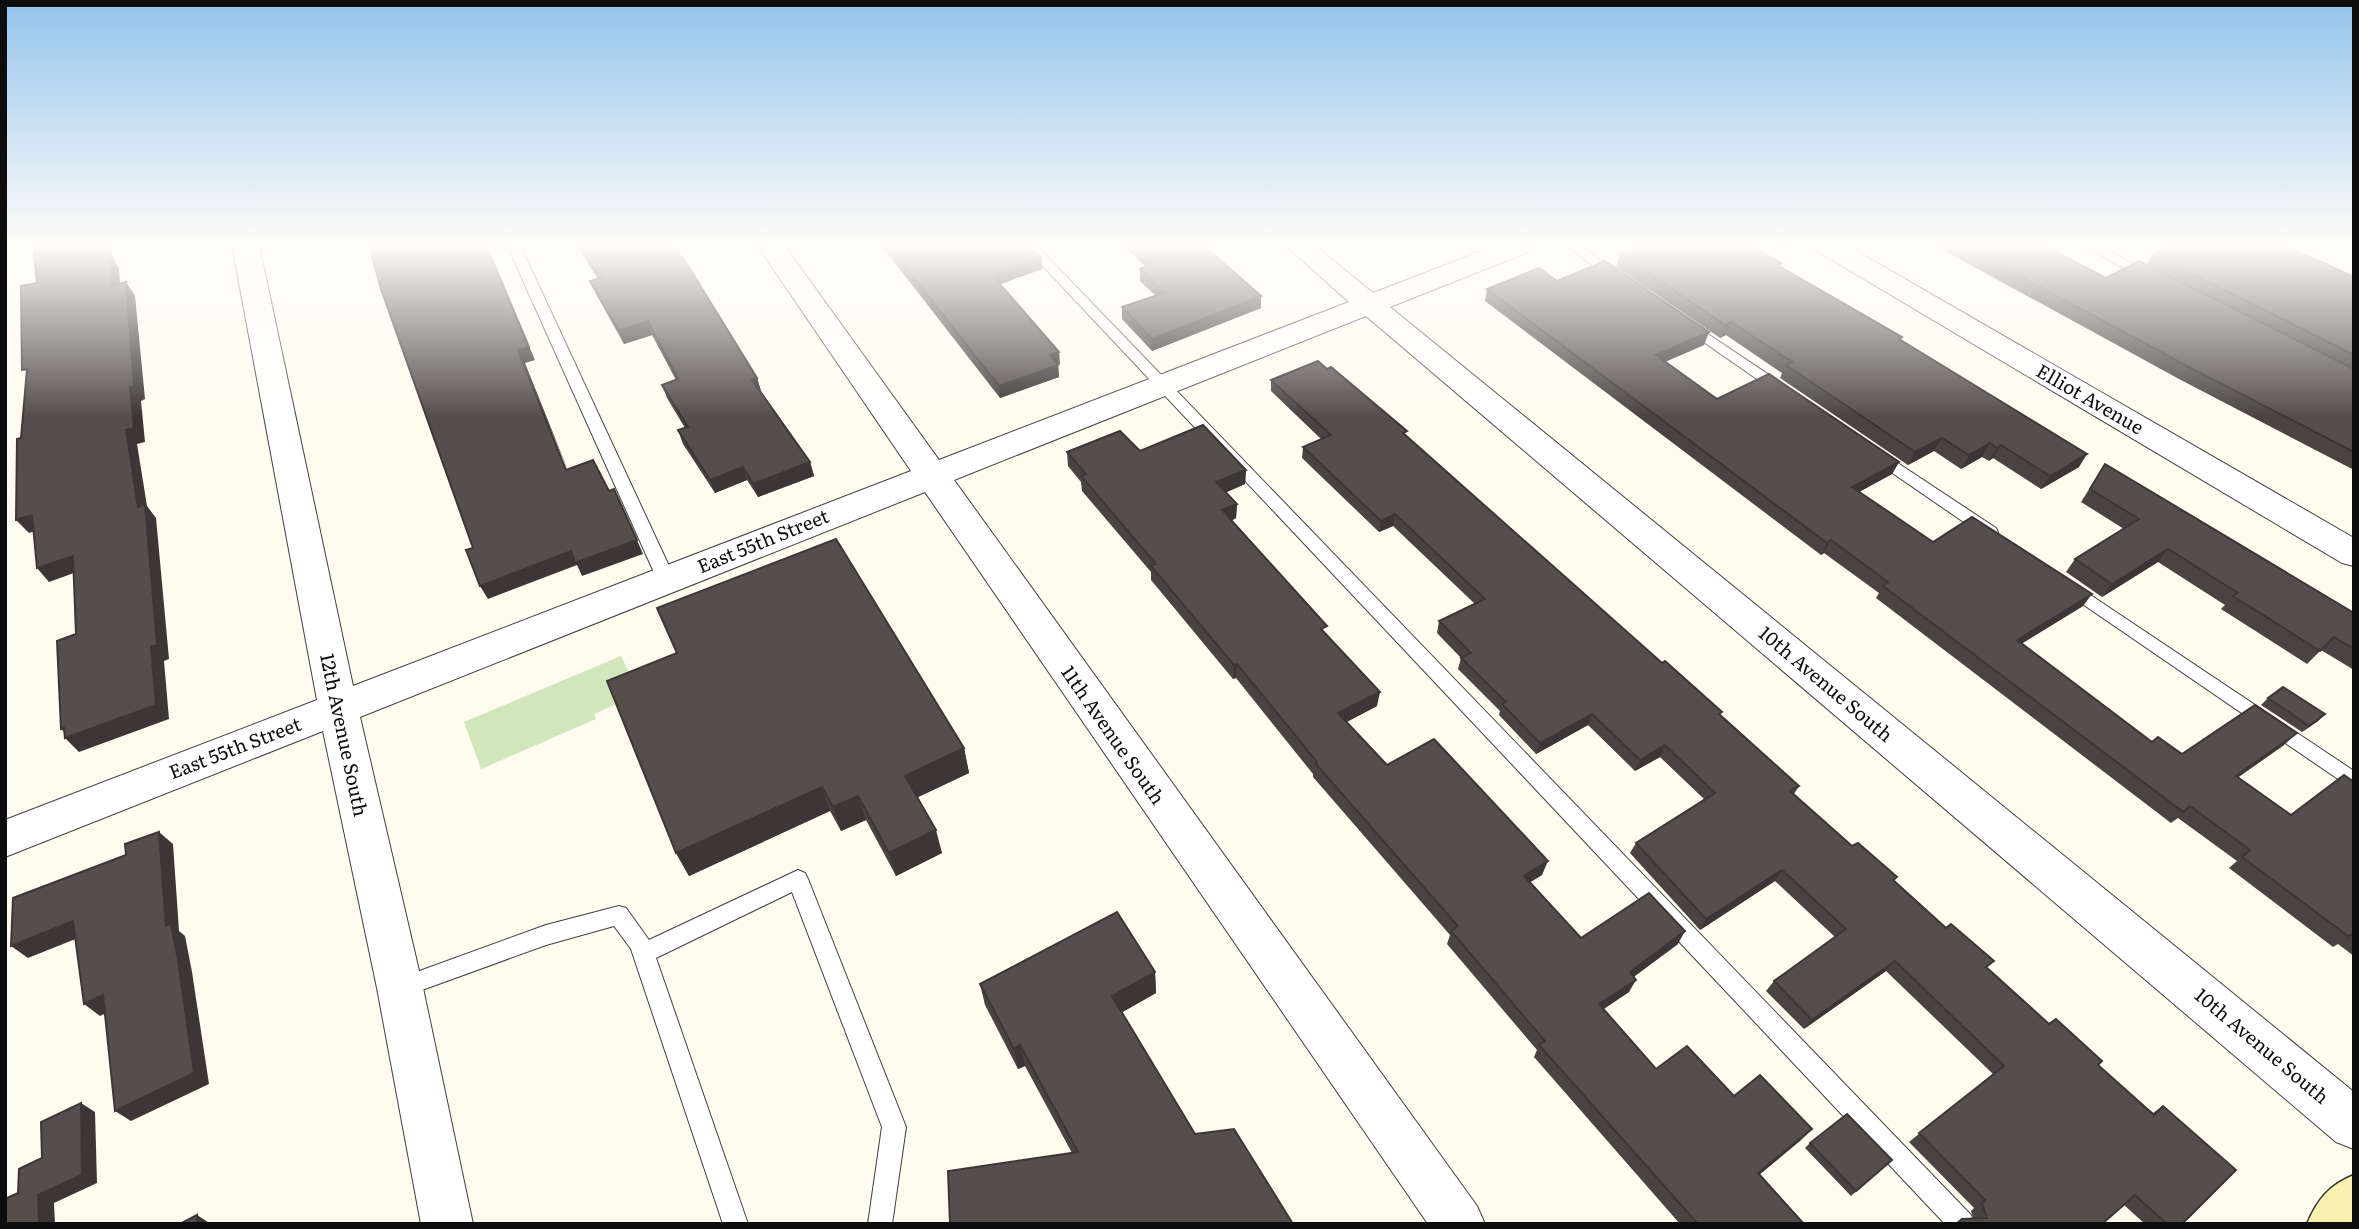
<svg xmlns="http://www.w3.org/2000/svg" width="2359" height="1229" font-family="Literata,serif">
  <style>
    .green { fill: #d1e6bb }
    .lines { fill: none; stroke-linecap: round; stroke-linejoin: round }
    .lane-casing { stroke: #404040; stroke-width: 2 }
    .street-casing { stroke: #404040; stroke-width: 2 }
    .secondary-casing { stroke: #2f2f2f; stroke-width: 3 }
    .lane { fill: #fff; fill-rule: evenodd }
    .street { fill: #fff; fill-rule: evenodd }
    .secondary { fill: #f9f1af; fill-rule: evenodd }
    .wall { fill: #494440 }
    .shaded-wall { fill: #3c3734 }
    .building { fill: #554f4b; stroke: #3c3734; stroke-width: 2 }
    .labels { text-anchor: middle; stroke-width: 7; stroke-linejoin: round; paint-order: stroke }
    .street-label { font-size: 19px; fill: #0d0d0d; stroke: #fff }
  </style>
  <rect width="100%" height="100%" fill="#fefbef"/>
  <polygon class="green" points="621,656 639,694 594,714 596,719 481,769 464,722"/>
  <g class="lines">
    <g class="lane-casing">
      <g id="lane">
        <polygon points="507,245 520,245 675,579 672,583 666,585 657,579"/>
        <polygon points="1023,245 1036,245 1971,1215 1974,1224 1945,1224"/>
        <polygon points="1565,245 1579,245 1625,277 1618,281 1613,280"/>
        <polygon points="2082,245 2098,245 2158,277 2151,281 2146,280"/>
        <polygon points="1687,320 1787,387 1787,393 1777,393 1682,327 1682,321"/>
        <polygon points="1878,450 1996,528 1998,532 1996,536 1984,536 1872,459 1870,455 1872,451"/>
        <polygon points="2068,580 2354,771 2354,790 2062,590 2059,586"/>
        <polygon points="798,870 805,873 808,879 906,1127 892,1224 868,1224 882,1127 792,892 656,958 748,1224 723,1224 631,949 614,926 546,945 400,998 392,995 389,988 392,981 546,925 619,906 626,908 649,940"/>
      </g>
    </g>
    <g class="street-casing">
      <g id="street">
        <polygon points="232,245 259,245 353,686 911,471 757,245 784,245 939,460 1349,302 1285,245 1314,245 1373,293 1497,245 1534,245 1531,251 1390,307 2354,1092 2354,1149 2336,1142 1366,316 954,480 1477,1206 1485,1224 1428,1224 925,492 360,717 423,988 473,1224 421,1224 377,988 323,731 5,857 5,820 317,700"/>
        <polygon points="1814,245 1846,245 2354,538 2354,566 2342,563 1817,251"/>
      </g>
    </g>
    <g class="secondary-casing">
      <path id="secondary" d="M2354,1175V1224H2307C2317,1200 2329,1185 2354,1175Z"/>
    </g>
    <use href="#lane" class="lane"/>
    <use href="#street" class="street"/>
    <use href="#secondary" class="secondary"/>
  </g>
  <g class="wall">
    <polygon points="576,245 673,245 757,378 761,391 810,462 814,476 758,497 747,480 715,493 683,444 678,430 685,428 667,398 662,385 676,380 652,335 624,344 596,294 590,281 598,279"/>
    <polygon points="881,245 1027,245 1041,257 1042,269 1000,284 1060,364 1058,365 1059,377 1000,398"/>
    <polygon points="1123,245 1203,245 1261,308 1152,351 1122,319 1122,307 1156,296 1140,281 1140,269 1146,267"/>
    <polygon points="1934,245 2049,245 2046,246 2106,278 2146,265 2153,254 2354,277 2354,470 2179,379"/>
    <polygon points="1620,254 1781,263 1779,267 1902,337 1901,340 2079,467 2041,489 1993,458 1989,461 1982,457 1961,469 1934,451 1908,465 1780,378 1782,373 1726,335 1720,338 1616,267"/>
    <polygon points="1557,281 1709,332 1704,345 1665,362 1717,399 1899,462 1892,474 1859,492 1933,542 2083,606 2021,644 2152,742 2182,754 2284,745 2238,777 2291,815 2354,782 2354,956 2338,944 2333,947 2229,868 2237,861 2178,818 2171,823 1876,598 1879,593 1824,553 1821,555 1485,301 1487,289"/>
    <polygon points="1271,380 1406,436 1799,786 1794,794 1852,846 1897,877 1894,881 1987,968 2049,1024 2153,1113 2163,1106 2182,1224 2145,1224 2124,1205 2102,1224 1973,1218 1971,1211 1974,1208 1909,1142 1993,1074 1886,971 1804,1029 1766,991 1774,981 1835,937 1775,881 1700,930 1630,853 1636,843 1704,799 1660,757 1635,771 1588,725 1536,754 1499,715 1500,711 1458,669 1461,658 1437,633 1439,621 1475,604 1393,526 1379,532 1302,458 1303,447 1321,439 1271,391"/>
    <polygon points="1140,451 1246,470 1245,484 1226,492 1237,504 1236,518 1231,521 1326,634 1377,706 1347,722 1387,765 1542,875 1530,882 1581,938 1678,944 1634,976 1629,992 1604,1009 1656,1069 1734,1096 1801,1140 1759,1175 1804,1224 1680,1224 1534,1057 1537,1050 1447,944 1450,935 1313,777 1313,774 1236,678 1233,679 1151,580 1151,572 1082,491 1081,482 1068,466 1067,452"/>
    <polygon points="2105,464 2354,613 2354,670 2321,650 2307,664 2221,609 2225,605 2158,562 2102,597 2066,572 2075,559 2124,529 2081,502"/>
    <polygon points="607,681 964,748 969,773 918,797 942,853 896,876 866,820 841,831 830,811 689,876 676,853"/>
    <polygon points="2268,698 2325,714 2318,721 2302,732 2261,705"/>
    <polygon points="1155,972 1156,993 1122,1012 1195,1134 1072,1153 1025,1066 1018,1069 985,1005 980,984"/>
    <polygon points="1810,1143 1892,1160 1851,1196 1805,1148"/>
  </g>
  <g class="shaded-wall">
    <polygon points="104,245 110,245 114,261 119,268 121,299 112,286"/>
    <polygon points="486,245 535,360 525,363 573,483 518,350"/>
    <polygon points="1426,245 1437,245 1426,249"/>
    <polygon points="1041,257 1042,269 993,287 992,275"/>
    <polygon points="126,282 135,296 145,399 141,401 145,442 137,444 147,506 156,518 169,659 164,661 169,719 79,752 65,738 69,737 61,729 138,507 126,430 130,387"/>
    <polygon points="1261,296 1261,308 1152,351 1152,339"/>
    <polygon points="648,321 652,335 624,344 619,331"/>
    <polygon points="1731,322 1726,335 1720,338 1725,325"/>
    <polygon points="1709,332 1704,345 1652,367 1656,355"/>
    <polygon points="1059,352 1060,364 1051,367 1050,355"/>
    <polygon points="1058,365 1059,377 1000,398 999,386"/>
    <polygon points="757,378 761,391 752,380"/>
    <polygon points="1942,438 1934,451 1908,465 1915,452"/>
    <polygon points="1990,443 1982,457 1961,469 1969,455"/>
    <polygon points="2001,445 1993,458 1989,461 1997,448"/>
    <polygon points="2087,454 2079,467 2041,489 2050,476"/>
    <polygon points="810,462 814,476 758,497 753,484"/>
    <polygon points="1899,462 1892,474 1846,499 1852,487"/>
    <polygon points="743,467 747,480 715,493 710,480"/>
    <polygon points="1246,470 1245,484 1216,497 1216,482"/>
    <polygon points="1237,504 1236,518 1221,525 1222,510"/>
    <polygon points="1395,514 1393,526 1379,532 1381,521"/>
    <polygon points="32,515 44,528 29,533 16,520"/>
    <polygon points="637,540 643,554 582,576 577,565 488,599 480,586 571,551"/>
    <polygon points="1831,540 1824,553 1821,555 1827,543"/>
    <polygon points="2168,549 2158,562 2102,597 2112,584"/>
    <polygon points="73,556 85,569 49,582 37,568"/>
    <polygon points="2092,594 2083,606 2008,652 2017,640"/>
    <polygon points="1237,664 1236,678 1233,679 1234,665"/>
    <polygon points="1380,692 1377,706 1336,727 1338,713"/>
    <polygon points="1592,714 1588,725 1536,754 1540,743"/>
    <polygon points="2325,714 2318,721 2302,732 2309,726"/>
    <polygon points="2297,733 2284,745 2223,788 2236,776"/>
    <polygon points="1665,745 1660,757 1635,771 1640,760"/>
    <polygon points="964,748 969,773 912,800 905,776"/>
    <polygon points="822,787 830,811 689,876 676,853"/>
    <polygon points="858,796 866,820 841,831 833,807"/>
    <polygon points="936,830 942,853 896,876 889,853"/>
    <polygon points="159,832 173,844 179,931 185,936 192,972 209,1084 131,1121 115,1111 166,926"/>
    <polygon points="1548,861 1542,875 1519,889 1524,876"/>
    <polygon points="1782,870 1775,881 1700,930 1706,919"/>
    <polygon points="73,921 88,934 28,958 11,946"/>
    <polygon points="1685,931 1678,944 1623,985 1630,972"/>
    <polygon points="1895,961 1886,971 1804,1029 1812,1020"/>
    <polygon points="1155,972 1156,993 1114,1017 1112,996"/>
    <polygon points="1636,980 1629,992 1592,1016 1599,1004"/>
    <polygon points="103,995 119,1007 100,1016 84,1004"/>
    <polygon points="1020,1045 1025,1066 1018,1069 1014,1049"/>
    <polygon points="81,1103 95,1112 97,1183 54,1203 55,1224 39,1224 38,1195"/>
    <polygon points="1812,1129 1801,1140 1748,1184 1758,1173"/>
    <polygon points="197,1215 211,1224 197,1224"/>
  </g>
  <g class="building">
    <polygon points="33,245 104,245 106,256 109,255 112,286 126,282 134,386 130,387 134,428 126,430 138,507 145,504 157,645 151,647 156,705 65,738 64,728 61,729 57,641 76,634 73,556 37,568 32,515 16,520 17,439 21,438 27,369 22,370 21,286 37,283"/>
    <polygon points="369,245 486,245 529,347 518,350 566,470 593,460 609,491 614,489 637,540 575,563 571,551 480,586 466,550 473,548 381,289"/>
    <polygon points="579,245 673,245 690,269 757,378 752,380 810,462 753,484 743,467 710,480 678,430 688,427 662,385 678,379 648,321 619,331 590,281 601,278"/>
    <polygon points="888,245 1027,245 1041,257 992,275 1059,352 1050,355 1058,365 999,386"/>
    <polygon points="1135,245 1203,245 1261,296 1152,339 1122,307 1164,293 1140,269 1155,264"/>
    <polygon points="1644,245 1750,245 1781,263 1777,265 1902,337 1899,339 2087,454 2050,476 2001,445 1997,448 1990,443 1969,455 1942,438 1915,452 1786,365 1792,362 1731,322 1725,325 1620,254"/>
    <polygon points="1962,245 2043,245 2106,278 2139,261 2354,369 2354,452 2187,366"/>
    <polygon points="2171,245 2284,245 2354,277 2354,355 2153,254"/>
    <polygon points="1605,261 1709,332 1656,355 1717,399 1769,374 1899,462 1852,487 1933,542 1972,517 2092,594 2017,640 2152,742 2158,737 2182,754 2255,705 2297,733 2236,776 2291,815 2344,775 2354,782 2354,934 2348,936 2242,857 2250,850 2190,806 2183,812 1883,586 1888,582 1831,540 1827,543 1487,289 1539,268 1557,281"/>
    <polygon points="1318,361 1327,369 1331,367 1407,431 1403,433 1662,663 1665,661 1722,712 1719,714 1799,786 1790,791 1852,846 1858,843 1897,877 1893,880 1946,928 1951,924 1994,961 1986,967 2049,1024 2056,1019 2102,1061 2098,1065 2154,1115 2163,1106 2236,1170 2182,1224 2167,1224 2135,1195 2102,1224 1956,1224 1962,1219 1987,1218 1982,1203 1985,1200 1919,1133 2004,1066 1895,961 1812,1020 1774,981 1846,929 1782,870 1706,919 1636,843 1715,793 1665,745 1640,760 1592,714 1540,743 1502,704 1506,702 1461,658 1471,653 1439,621 1485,599 1395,514 1381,521 1303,447 1331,435 1271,380"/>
    <polygon points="1203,425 1246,470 1216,482 1237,504 1222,510 1327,626 1321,629 1380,692 1338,713 1387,765 1434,739 1548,861 1524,876 1581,938 1649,893 1685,931 1630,972 1636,980 1599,1004 1656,1069 1687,1046 1734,1096 1760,1075 1812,1129 1758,1173 1804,1224 1698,1224 1539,1045 1545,1041 1451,931 1458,926 1315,763 1317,762 1237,664 1234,665 1151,566 1156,564 1081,476 1086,474 1067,452 1120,431 1140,451"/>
    <polygon points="2105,464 2354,613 2354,649 2334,637 2320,651 2233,596 2238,593 2168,549 2112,584 2075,559 2139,519 2090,489"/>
    <polygon points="836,539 964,748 905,776 936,830 889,853 858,796 833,807 822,787 676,853 607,681 677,653 657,608"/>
    <polygon points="2283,687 2325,714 2309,726 2268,698"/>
    <polygon points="159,832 166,926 171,924 178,960 194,1073 115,1111 103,995 84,1004 73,921 11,946 13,898 126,855 125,844"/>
    <polygon points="1117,912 1155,972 1112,996 1195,1134 1234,1129 1293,1224 950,1224 948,1171 1078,1152 1020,1045 1014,1049 980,984"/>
    <polygon points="81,1103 82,1175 38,1195 39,1224 5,1224 5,1199 18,1193 19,1169 42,1158 41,1122"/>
    <polygon points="1847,1114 1892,1160 1856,1191 1810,1143"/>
    <polygon points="197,1215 197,1224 180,1224"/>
  </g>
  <linearGradient id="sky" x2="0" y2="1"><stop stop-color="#94c4ec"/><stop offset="0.59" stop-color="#fffdf8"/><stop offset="1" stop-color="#fffdf8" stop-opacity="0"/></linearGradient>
  <rect width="2359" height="417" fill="url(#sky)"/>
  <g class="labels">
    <g class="street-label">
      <text transform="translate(2090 399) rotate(30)" y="7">Elliot Avenue</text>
      <text transform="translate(763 541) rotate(-22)" y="7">East 55th Street</text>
      <text transform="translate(1826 684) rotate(40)" y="7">10th Avenue South</text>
      <text transform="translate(344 735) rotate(78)" y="7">12th Avenue South</text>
      <text transform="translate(1113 735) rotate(55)" y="7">11th Avenue South</text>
      <text transform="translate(235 748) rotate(-21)" y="7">East 55th Street</text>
      <text transform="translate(2262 1046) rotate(40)" y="7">10th Avenue South</text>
    </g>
  </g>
  <rect width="2359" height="1229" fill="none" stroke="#0d0d0d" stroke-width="14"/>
</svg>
